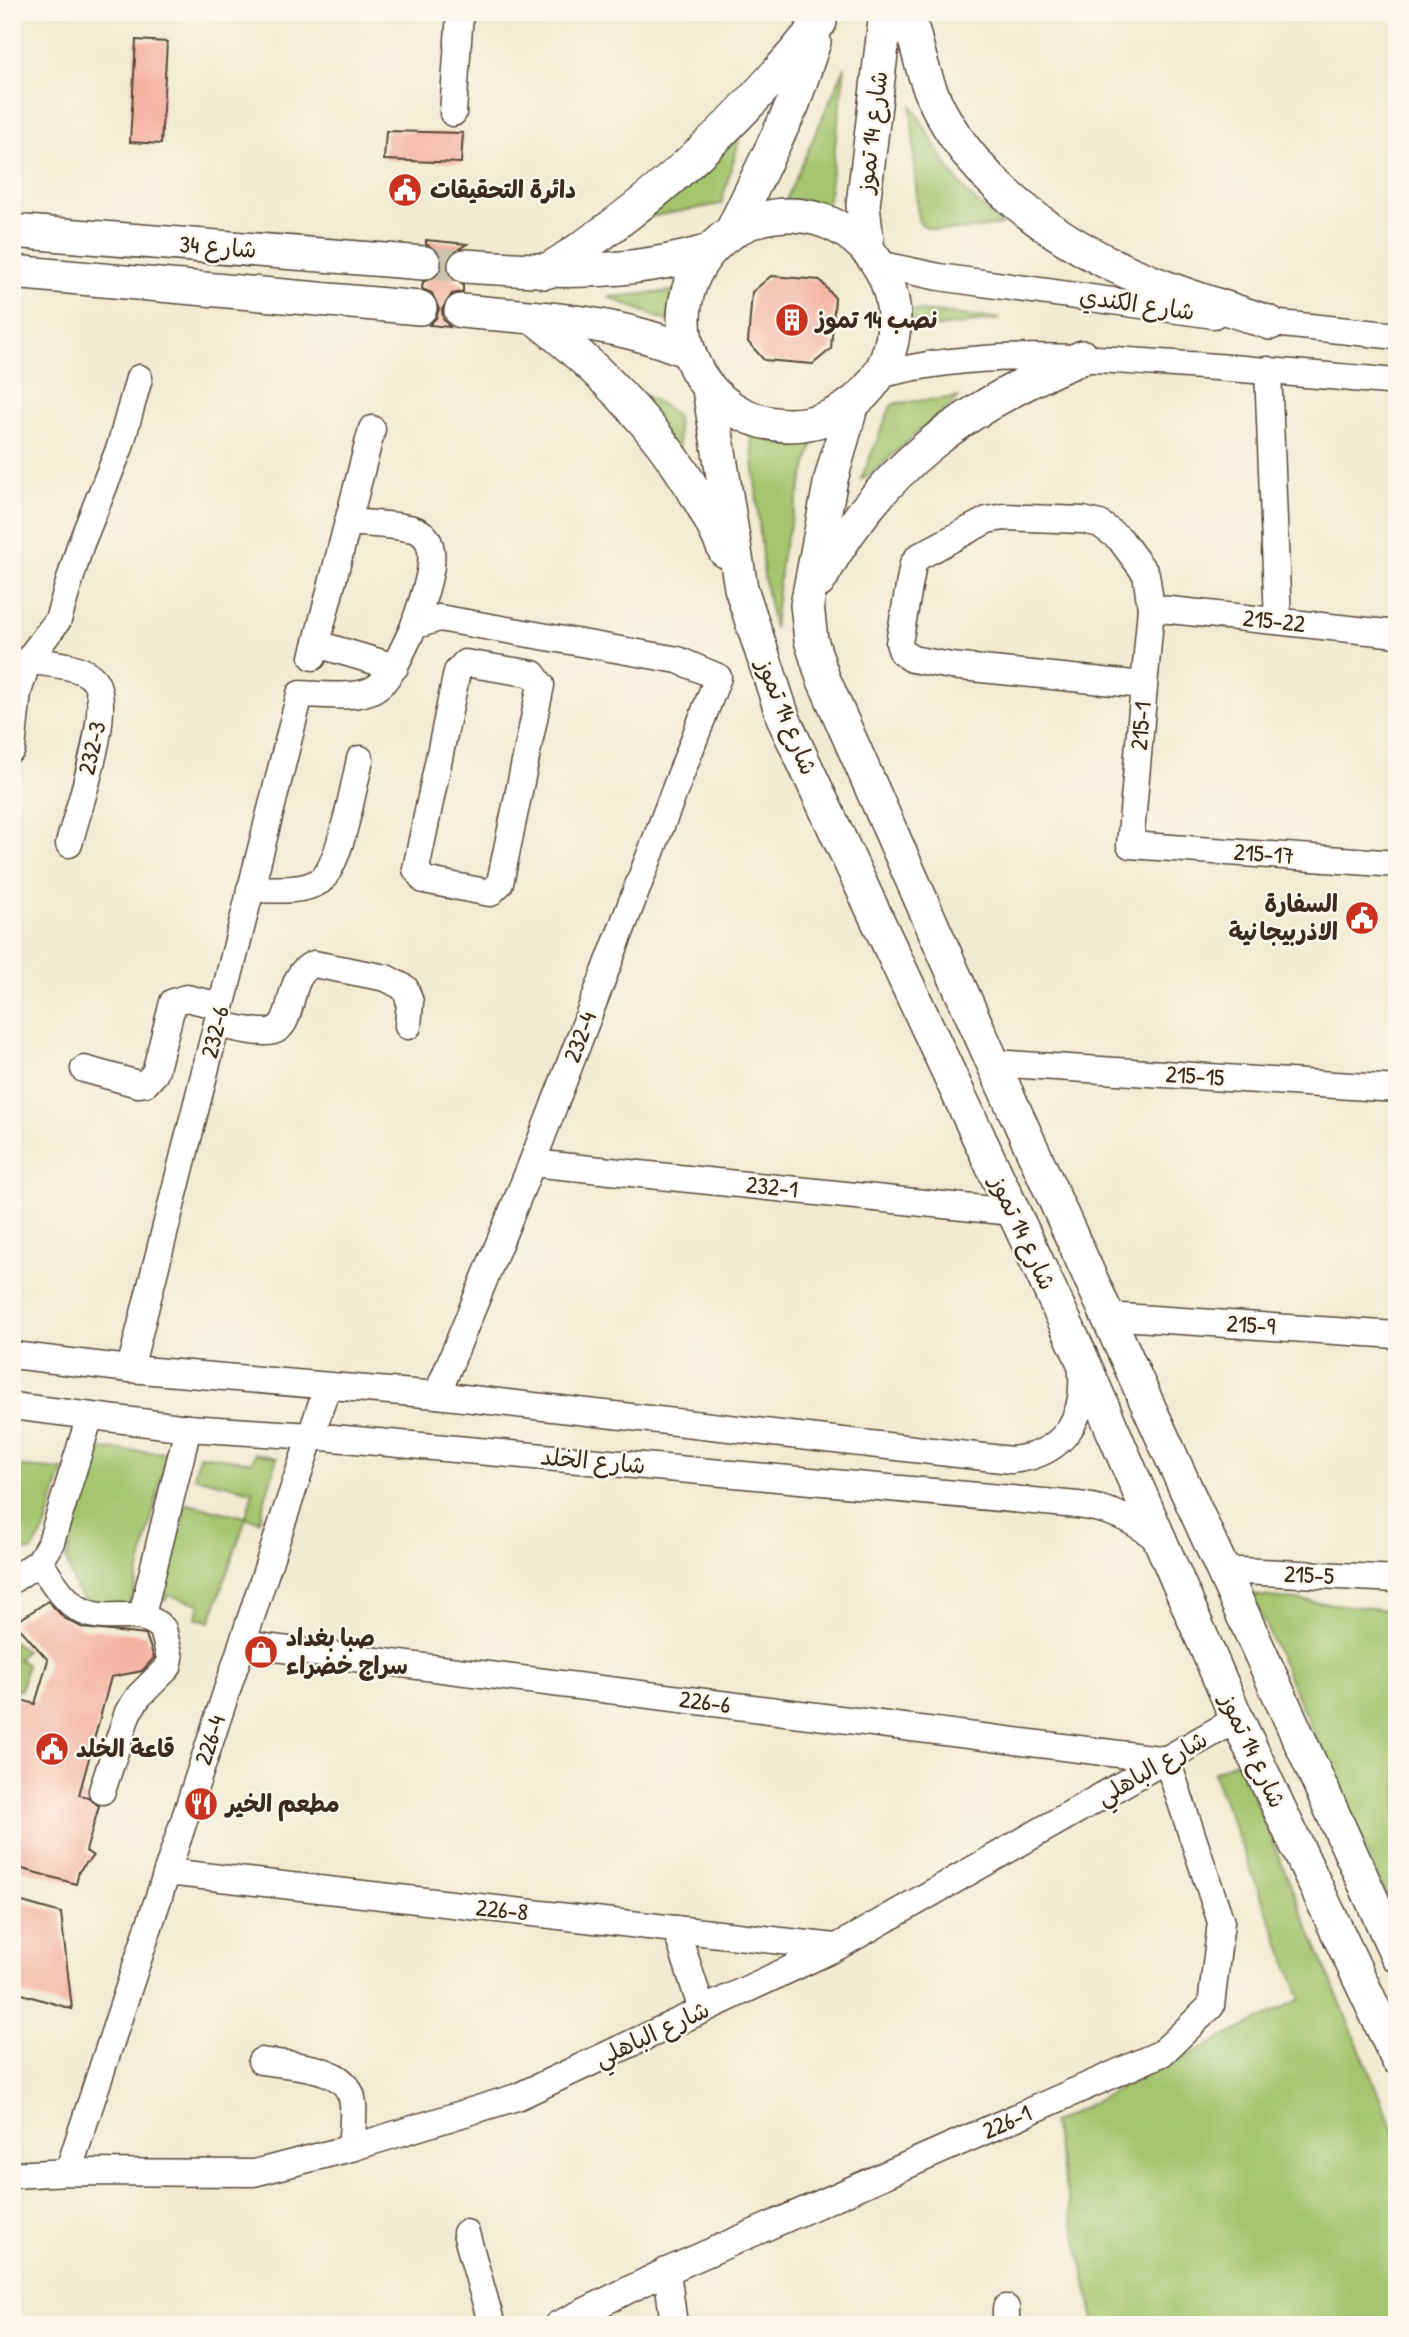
<svg xmlns="http://www.w3.org/2000/svg" width="1409" height="2337" font-family="'Patrick Hand','Playpen Sans Arabic',sans-serif">
  <style>
    .green { fill: #a4c56e; stroke: #707846; stroke-width: 2 }
    .building { fill: #f4b1a0 }
    .lines { fill: none; stroke-linecap: round; stroke-linejoin: round }
    .major-tunnel { stroke: #cdc4ae; stroke-width: 33; stroke-dasharray: 33 17; stroke-linecap: butt }
    .minor-casing { stroke: #564739; stroke-width: 29 }
    .major-casing { stroke: #564739; stroke-width: 36 }
    .minor { stroke: #fff; stroke-width: 26 }
    .major { stroke: #fff; stroke-width: 33 }
    .labels { text-anchor: middle; stroke-width: 5; stroke-linejoin: round; paint-order: stroke }
    .street-label { font-size: 24px; fill: #3b2a1e; stroke: #fbf7ec }
    .poi-label { font-size: 24px; font-weight: bold; fill: #3b2a1e; stroke: #fbf7ec; text-anchor: start }
  </style>
  <rect width="100%" height="100%" fill="#fbf7ec"/>
  <filter id="ink" filterUnits="userSpaceOnUse"><feTurbulence type="fractalNoise" baseFrequency=".0143" numOctaves="2"/><feDisplacementMap in="SourceGraphic" scale="14" xChannelSelector="R" yChannelSelector="G"/><feConvolveMatrix kernelMatrix="1 2 1 2 8 2 1 2 1" color-interpolation-filters="sRGB"/></filter>
  <filter id="wash" filterUnits="userSpaceOnUse"><feTurbulence type="fractalNoise" baseFrequency=".00686" numOctaves="4" result="noise"/><feDisplacementMap in="SourceGraphic" scale="28" xChannelSelector="R" yChannelSelector="G"/><feGaussianBlur stdDeviation="1.57" result="paint"/><feColorMatrix in="noise" values="0 0 0 0 0 0 0 0 0 0 0 0 0 0 0 0 0 1.4 0 .05"/><feComposite in="paint" operator="in"/></filter>
  <g filter="url(#wash)">
    <rect width="100%" height="100%" fill="#f2ead2"/>
    <g class="green">
      <polygon points="845,67 827,210 807,200 786,200"/>
      <path d="M911,104L949,169L967,193L1002,225C981,227 930,239 918,220Z"/>
      <polygon points="740,138 721,204 642,218"/>
      <polygon points="676,291 669,307 670,322 608,297"/>
      <polygon points="903,309 1000,319 900,332"/>
      <polygon points="636,390 666,407 677,417 680,461"/>
      <polygon points="959,397 867,477 861,479 891,406 896,403"/>
      <path d="M750,426C772,437 794,440 817,429L782,554L774,629L764,577Z"/>
      <polygon points="98,1449 167,1453 134,1592 130,1602 120,1608 86,1601 75,1588 66,1559"/>
      <polygon points="255,1453 277,1458 259,1521 246,1518 210,1622 196,1618 200,1604 168,1595 166,1600 161,1599 186,1504 246,1517 253,1491 194,1477 199,1455 252,1462"/>
      <polygon points="12,1466 63,1470 44,1531 32,1551 12,1550"/>
      <polygon points="1252,1595 1397,1611 1397,1921"/>
      <polygon points="12,1640 25,1651 18,1659 27,1665 21,1689 14,1692"/>
      <polygon points="1238,1760 1397,2138 1397,2325 1095,2325 1052,2123 1301,1999 1213,1773"/>
    </g>
    <g id="blocks">
      <g class="building">
        <polygon points="136,40 167,42 161,144 130,142"/>
        <polygon points="386,131 463,133 461,163 384,160"/>
        <polygon points="426,240 467,244 449,255 446,264 448,275 463,285 463,292 452,294 442,309 443,319 450,327 429,325 436,318 439,309 432,293 422,289 423,282 439,274 443,264 441,254 426,244"/>
        <polygon points="771,276 820,280 835,298 831,349 813,364 764,360 748,342 752,292"/>
        <polygon points="48,1601 64,1618 83,1628 146,1635 154,1658 142,1671 111,1677 79,1795 88,1797 99,1806 86,1851 93,1856 79,1871 76,1884 12,1866 12,1697 35,1704 48,1660 15,1623"/>
        <polygon points="12,1899 61,1913 72,2009 12,1991"/>
      </g>
    </g>
  </g>
  <g filter="url(#ink)">
    <use href="#blocks" fill-opacity="0" stroke="#564739" stroke-width="2"/>
    <g class="lines">
      <polyline class="major-tunnel" points="424,263 465,266"/>
      <g class="minor-casing">
        <g id="minor">
          <polyline points="453,113 460,12"/>
          <polyline points="878,264 939,277 1214,315"/>
          <polyline points="1252,321 1397,336"/>
          <polyline points="1268,370 1278,621"/>
          <path d="M880,375C971,351 1066,356 1159,363C1238,368 1317,375 1397,382"/>
          <path d="M348,522C369,524 393,524 413,529C450,539 421,601 414,626"/>
          <polyline points="1151,608 1397,634"/>
          <polyline points="317,644 395,667"/>
          <polyline points="313,657 372,429"/>
          <path d="M28,660C47,664 82,664 94,680C115,706 77,811 69,844"/>
          <polygon points="465,663 533,674 541,685 500,883 490,893 424,880 416,869 457,672"/>
          <polyline points="1144,685 951,666 912,659 902,652 899,643 913,564 918,557 987,520 1004,517 1083,520 1100,524 1120,539 1146,574 1151,608 1130,845 1397,864"/>
          <polyline points="12,749 18,692 28,660 58,620 80,546 120,447 139,378"/>
          <path d="M250,889C271,889 301,893 320,881C340,867 354,785 360,759"/>
          <path d="M217,1024C232,1027 251,1033 267,1032C299,1031 282,976 314,964L386,978L405,988L410,1002L408,1026"/>
          <polyline points="993,1063 1397,1089"/>
          <polyline points="84,1069 138,1084 146,1083 155,1073 173,1002 186,998 221,1006"/>
          <polyline points="532,1163 1012,1212"/>
          <polyline points="1106,1316 1397,1335"/>
          <path d="M12,1355L130,1369L437,1395L1011,1460C1065,1455 1088,1416 1081,1364"/>
          <path d="M130,1369L300,694C379,698 381,699 414,626L439,618L678,660L718,677L532,1163L437,1395"/>
          <path d="M12,1406L188,1428L311,1436L1078,1505C1111,1509 1136,1520 1161,1543"/>
          <path d="M39,1562C50,1577 62,1599 79,1609C106,1626 139,1604 163,1629L170,1658L168,1667L139,1696L128,1712L102,1791"/>
          <polyline points="1221,1570 1397,1579"/>
          <polyline points="12,1580 39,1562 51,1542 90,1416"/>
          <polyline points="142,1615 188,1428"/>
          <polyline points="242,1644 1167,1760 1221,1922 1211,2006 1162,2053 667,2271 557,2325"/>
          <polyline points="167,1872 835,1947"/>
          <polyline points="676,1929 702,2010"/>
          <path d="M261,2061C290,2066 350,2064 353,2104C354,2118 352,2134 351,2148"/>
          <polyline points="68,2172 327,1387"/>
          <polyline points="12,2175 68,2172 254,2173 351,2148 517,2097 837,1947 1237,1719"/>
          <polyline points="466,2233 492,2325"/>
          <polyline points="667,2271 674,2325"/>
          <polyline points="1006,2308 1006,2325"/>
        </g>
      </g>
      <g class="major-casing">
        <g id="major">
          <path d="M908,12C917,46 924,82 941,113C978,181 1046,233 1115,266C1164,290 1219,305 1270,323"/>
          <circle cx="789" cy="320" r="105"/>
          <polyline points="12,231 424,263"/>
          <polyline points="731,233 793,104 814,42"/>
          <polyline points="868,251 863,205 886,12"/>
          <path d="M465,266C549,272 627,276 709,251"/>
          <polyline points="12,272 420,308"/>
          <path d="M545,272C653,205 741,121 820,22"/>
          <path d="M461,311C538,318 617,320 689,352"/>
          <path d="M535,318C616,382 684,455 725,551"/>
          <polyline points="709,389 741,588 784,720 1079,1352 1237,1719 1397,2058"/>
          <polyline points="852,404 831,479 807,605 811,640 823,678 993,1063 1397,1955"/>
          <path d="M819,581C879,468 967,405 1083,357"/>
        </g>
      </g>
      <use href="#minor" class="minor"/>
      <use href="#major" class="major"/>
    </g>
  </g>
  <defs>
    <g id="civic-disc" transform="scale(1.75)"><circle r="9.5" fill="#c8321e" stroke="#fbf7ec"/><path d="M-.6-6.5H3V-4.5H.6V-3L4-1V1h2V6H-6V1h2V-1L-.6-3ZM-1.2 2.5V6h2.4V2.5Z" fill="#fff"/></g>
    <g id="building-disc" transform="scale(1.75)"><circle r="9.5" fill="#c8321e" stroke="#fbf7ec"/><path d="M-4-6H4V6H1V3H-1V6H-4ZM-2.5-4.3h1.7v1.8h-1.7ZM.8-4.3h1.7v1.8H.8ZM-2.5-1h1.7V.8h-1.7ZM.8-1h1.7V.8H.8Z" fill="#fff"/></g>
    <g id="shop-disc" transform="scale(1.75)"><circle r="9.5" fill="#c8321e" stroke="#fbf7ec"/><path d="M-5-2.5h2.3a2.7 3.5 0 0 1 5.4 0H5L5.5 6h-11ZM-1.5-2.5h3a1.5 2.3 0 0 0-3 0Z" fill="#fff"/></g>
    <g id="restaurant-disc" transform="scale(1.75)"><circle r="9.5" fill="#c8321e" stroke="#fbf7ec"/><path d="M-5-6h1v4h1v-4h1v4h1v-4h1v5L-1.5 .5V6h-2V.5L-5-1ZM5-6V6H3V1.5H1.5Q1.5-4 5-6Z" fill="#fff"/></g>
  </defs>
  <g fill-rule="evenodd">
    <use href="#civic-disc" x="405" y="190"/>
    <use href="#building-disc" x="792" y="320"/>
    <use href="#civic-disc" x="1362" y="918"/>
    <use href="#shop-disc" x="261" y="1652"/>
    <use href="#civic-disc" x="52" y="1749"/>
    <use href="#restaurant-disc" x="201" y="1804"/>
  </g>
  <g class="labels">
    <g class="street-label">
      <text transform="translate(872 132) rotate(-83)" y="8">شارع 14 تموز</text>
      <text transform="translate(218 247) rotate(4)" y="8">شارع 34</text>
      <text transform="translate(1137 304) rotate(8)" y="8">شارع الكندي</text>
      <text transform="translate(1274 621) rotate(6)" y="8">215-22</text>
      <text transform="translate(787 717) rotate(68)" y="8">شارع 14 تموز</text>
      <text transform="translate(1141 726) rotate(-85)" y="8">215-1</text>
      <text transform="translate(92 748) rotate(-77)" y="8">232-3</text>
      <text transform="translate(1264 854) rotate(4)" y="8">215-17</text>
      <text transform="translate(215 1032) rotate(-76)" y="8">232-6</text>
      <text transform="translate(580 1037) rotate(-69)" y="8">232-4</text>
      <text transform="translate(1195 1076) rotate(4)" y="8">215-15</text>
      <text transform="translate(772 1187) rotate(6)" y="8">232-1</text>
      <text transform="translate(1023 1233) rotate(65)" y="8">شارع 14 تموز</text>
      <text transform="translate(1251 1325) rotate(4)" y="8">215-9</text>
      <text transform="translate(593 1461) rotate(5)" y="8">شارع الخلد</text>
      <text transform="translate(1309 1575) rotate(3)" y="8">215-5</text>
      <text transform="translate(705 1702) rotate(7)" y="8">226-6</text>
      <text transform="translate(210 1740) rotate(-72)" y="8">226-4</text>
      <text transform="translate(1253 1751) rotate(65)" y="8">شارع 14 تموز</text>
      <text transform="translate(1152 1768) rotate(-30)" y="8">شارع الباهلي</text>
      <text transform="translate(502 1910) rotate(6)" y="8">226-8</text>
      <text transform="translate(652 2034) rotate(-25)" y="8">شارع الباهلي</text>
      <text transform="translate(1007 2122) rotate(-24)" y="8">226-1</text>
    </g>
    <g class="poi-label">
      <text x="430" y="198">دائرة التحقيقات</text>
      <text x="816" y="328">نصب 14 تموز</text>
      <text x="1338" y="912" text-anchor="end">السفارة<tspan x="1338" dy="28">الاذربيجانية</tspan></text>
      <text x="286" y="1646">صبا بغداد<tspan x="286" dy="28">سراج خضراء</tspan></text>
      <text x="76" y="1757">قاعة الخلد</text>
      <text x="226" y="1812">مطعم الخير</text>
    </g>
  </g>
  <rect width="1409" height="2337" fill="none" stroke="#fbf7ec" stroke-width="42"/>
</svg>
